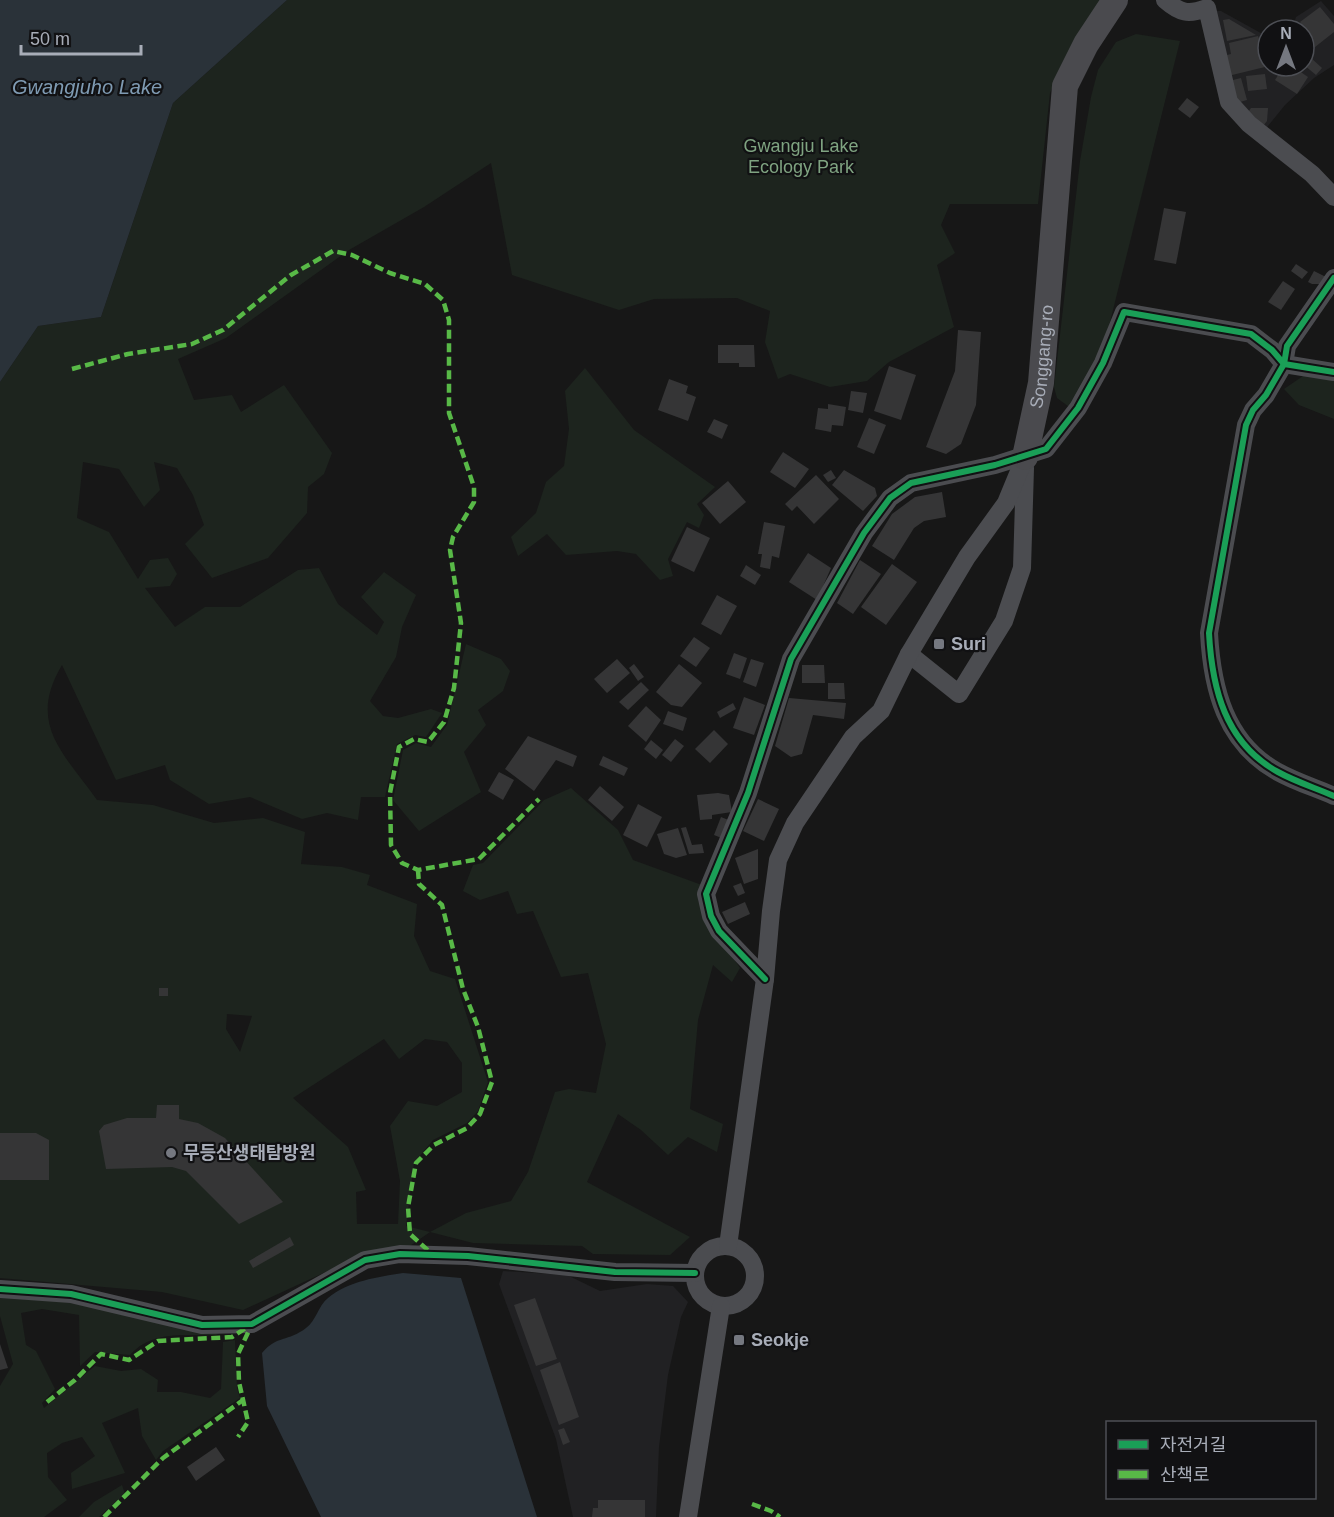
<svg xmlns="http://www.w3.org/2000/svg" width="1334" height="1517" font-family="Helvetica,'Noto Sans KR',sans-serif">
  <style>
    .built { fill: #212123 }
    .green { fill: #1d241e; fill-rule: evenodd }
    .water { fill: #2a3239 }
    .building { fill: #353536 }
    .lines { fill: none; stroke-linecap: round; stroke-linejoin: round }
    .street { stroke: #4b4c50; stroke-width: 18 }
    .secondary { stroke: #4a4a4e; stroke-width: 26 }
    .quiet { stroke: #58b947; stroke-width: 4.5; stroke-dasharray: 9 4.5; stroke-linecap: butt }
    .cycleway-casing { stroke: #111113; stroke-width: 10 }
    .cycleway { stroke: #1a9f57; stroke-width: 6 }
    .poi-dot { fill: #757880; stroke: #111113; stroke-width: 2 }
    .labels { text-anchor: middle; stroke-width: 4.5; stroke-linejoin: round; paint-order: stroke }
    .park-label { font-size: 18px; fill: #7fa381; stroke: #111113 }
    .street-label { font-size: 18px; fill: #a8adb8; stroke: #111113 }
    .poi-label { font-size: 18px; font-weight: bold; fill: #a8adb8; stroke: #111113; text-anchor: start }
    .water-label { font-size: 20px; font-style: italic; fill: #7f9bb3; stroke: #111113 }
  </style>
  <rect width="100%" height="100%" fill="#171717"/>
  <g class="built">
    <polygon points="1321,1 1334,16 1334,65 1314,78 1285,105 1264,131 1233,100 1210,11 1221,11 1268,37 1268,66 1304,66 1304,30 1292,30 1296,17"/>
    <polygon points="503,1271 567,1275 600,1291 647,1284 673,1286 688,1302 681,1317 668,1375 659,1447 656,1517 573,1517 556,1439 499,1284"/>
  </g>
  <g class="green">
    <path d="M287,0H1106L1063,62L1050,93L1038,204H950L941,225L955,253L937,265L954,327L889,362L867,381L830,387L790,374L778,379L765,342L770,311L737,298L654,299L619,310L512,275L491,163L424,207L349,250L226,338L178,359L194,400L232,395L241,412L284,385L332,453L324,474L308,487L307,513L268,558L212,578L185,544L204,525L193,495L177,468L154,462L160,490L144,507L119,469L83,462L77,518L109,532L138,579L150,560L168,558L177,574L170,586L145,588L175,627L205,607H240L298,570L319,568L338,604L377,635L384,622L361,597L384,572L416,595L402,627L396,657L370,701L383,716L398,718L431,709L442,713L426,737L415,735L397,744L385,797H361L358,820L327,813L302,819L250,797L209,804L170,780L165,765L116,780L62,665C27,724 63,752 97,800L153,805L214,823L263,818L305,832L301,864L342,867L370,875L367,885L417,904L414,936L430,971L455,979L488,1082L478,1111L467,1123L433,1140L414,1163L406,1226L430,1232L466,1213L511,1201L528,1172L555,1092L569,1089L596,1093L606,1044L588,973L561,977L533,911L517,914L508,891L480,900L463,891L473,865L483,863L544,800L571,788L618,830L633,860L702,885L698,901L710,925L740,968L732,982L713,965L698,1020L690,1109L723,1124L717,1152L688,1137L668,1155L641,1130L618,1114L587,1182L690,1237L670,1255L593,1254L582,1246L473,1243L430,1232L407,1248L369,1252L243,1310L162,1292L0,1278V382L38,326L101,317L173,103ZM227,1014L252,1016L240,1052L226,1029ZM384,1039L399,1059L425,1039L447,1042L462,1063V1092L437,1106L408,1101L390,1126L400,1181L398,1224H357L356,1192L366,1190L348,1147L293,1098Z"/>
    <polygon points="1136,34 1180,41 1107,334 1072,409 1057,398 1054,387 1080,161 1091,97 1098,70 1116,42"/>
    <polygon points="585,368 634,430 715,487 697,504 704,515 699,528 687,522 668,559 673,576 660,580 636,554 617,551 566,555 547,534 518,556 511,537 536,513 546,482 564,466 569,429 565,391"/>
    <polygon points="1306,374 1334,378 1334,419 1299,405 1284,389"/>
    <polygon points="466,644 501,659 510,671 503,691 478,710 486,725 464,752 481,792 419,831 393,800 403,750 416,743 431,747 447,725"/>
    <path d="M21,1294L223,1331L216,1335C184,1336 152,1330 130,1355L95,1352L80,1366L79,1315L42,1309L21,1313L26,1345L36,1351L55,1389L42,1403L44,1408L95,1366L121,1371L141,1369L158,1380L157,1392H181L210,1398L221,1389L223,1342L235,1340L237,1388L240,1398L163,1451L156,1460L142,1436L138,1408L102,1423L125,1473L72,1489L71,1473L95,1456L82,1437L62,1443L47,1453L48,1477L67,1500L44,1517H0V1386L13,1364L0,1316V1295Z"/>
    <polygon points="122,1485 125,1494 99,1517 79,1517 94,1502"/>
  </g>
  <g class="water">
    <polygon points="0,0 287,0 173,103 101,317 38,326 0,382"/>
    <path d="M403,1273L461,1278L537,1517H321L267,1406L262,1353C277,1335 288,1342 306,1328C316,1321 318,1306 328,1298C348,1281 378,1277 403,1273Z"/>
  </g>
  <g class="building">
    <polygon points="1320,7 1334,24 1334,32 1310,51 1304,43 1304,30 1302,30 1304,28 1300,22"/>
    <polygon points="1229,19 1256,35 1227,41 1223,20"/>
    <polygon points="1258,36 1265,54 1265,67 1228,76 1223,56 1231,54 1229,43"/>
    <polygon points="1310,57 1322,68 1316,75 1304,65"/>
    <polygon points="1284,66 1292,66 1308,77 1297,94 1275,80"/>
    <polygon points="1265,74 1267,89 1248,91 1246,76"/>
    <polygon points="1241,78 1247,100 1240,102 1234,98 1229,81"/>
    <polygon points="1187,98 1199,107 1190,118 1178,109"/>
    <polygon points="1251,108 1268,108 1267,121 1263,126 1248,112"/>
    <polygon points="1164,208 1186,212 1176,264 1154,260"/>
    <polygon points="1296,264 1308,272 1302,279 1291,271"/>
    <polygon points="1314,271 1328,278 1320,284 1312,284 1308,282"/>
    <polygon points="1283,281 1295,289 1281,310 1268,302"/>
    <polygon points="958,330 981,332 976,405 961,444 946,454 926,447 955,371"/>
    <polygon points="718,345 754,345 755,367 739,367 739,363 718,363"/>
    <polygon points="889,366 916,375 901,420 874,411"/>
    <polygon points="669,379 688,386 686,393 696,397 688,421 658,410"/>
    <polygon points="851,391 867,393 863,413 848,410"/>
    <polygon points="828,404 846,407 843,426 832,425 831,432 815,429 818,408 828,409"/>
    <polygon points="869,418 886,425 874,454 857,447"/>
    <polygon points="714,419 728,425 722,439 707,432"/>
    <polygon points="783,452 809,469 795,488 770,472"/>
    <polygon points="831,470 836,478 828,482 823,475"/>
    <polygon points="844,470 875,488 877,496 863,511 832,485"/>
    <polygon points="816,475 839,499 814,524 797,506 792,511 785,504"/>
    <polygon points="728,481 746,502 720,524 702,503"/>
    <polygon points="942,492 946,517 924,521 914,528 894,560 872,546 892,514 915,497"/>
    <polygon points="764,522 785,526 779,558 772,556 770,569 760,567 762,554 758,554"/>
    <polygon points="687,527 710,538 694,572 671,561"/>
    <polygon points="808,553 831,568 817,600 789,582"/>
    <polygon points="860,560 881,574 853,614 837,603"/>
    <polygon points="892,564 917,582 886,625 861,607"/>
    <polygon points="746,565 761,575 755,585 740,576"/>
    <polygon points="717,595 737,606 721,635 701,624"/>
    <polygon points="694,637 710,648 696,667 680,656"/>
    <polygon points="734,653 747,658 740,679 726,674"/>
    <polygon points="617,659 630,673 607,693 594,679"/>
    <polygon points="751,659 764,663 756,687 743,682"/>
    <polygon points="634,664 644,677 638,681 629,668"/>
    <polygon points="679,664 702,683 682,707 671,705 656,692"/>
    <polygon points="802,665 824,665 825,683 802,683"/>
    <polygon points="641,682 649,690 628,710 619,702"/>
    <polygon points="828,683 844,683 845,699 828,699"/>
    <polygon points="744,697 765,705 754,735 733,728"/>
    <polygon points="789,698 846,703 844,719 813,715 802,754 791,757 775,746"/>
    <polygon points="733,703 736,709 720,718 717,712"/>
    <polygon points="646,706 661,720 646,742 628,726"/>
    <polygon points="668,711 687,718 683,731 663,724"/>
    <polygon points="714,730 728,744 710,763 695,749"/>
    <polygon points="528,736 577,756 573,767 556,760 534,791 505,769"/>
    <polygon points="675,739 684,746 671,762 662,755"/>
    <polygon points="651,740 663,750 656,759 644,749"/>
    <polygon points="603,756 628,768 624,776 599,765"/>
    <polygon points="499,772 514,780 503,800 488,791"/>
    <polygon points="600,786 624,807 612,821 588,800"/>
    <polygon points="718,793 729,795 732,812 712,815 712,819 700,820 697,795"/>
    <polygon points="758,799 779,809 764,841 743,831"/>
    <polygon points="638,804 662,817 647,847 623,835"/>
    <polygon points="721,817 731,821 724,839 714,835"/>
    <polygon points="686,827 692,845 702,844 704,853 689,854 681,828"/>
    <polygon points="678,828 687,855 676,858 664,854 657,834"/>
    <polygon points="758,849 758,879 744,884 735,858"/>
    <polygon points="741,883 745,893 738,896 733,886"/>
    <polygon points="745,902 750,914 728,924 722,912"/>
    <rect x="159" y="988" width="9" height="8"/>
    <polygon points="157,1105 179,1105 179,1119 198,1123 225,1138 283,1202 239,1224 186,1171 172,1167 106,1169 99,1131 104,1125 127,1118 156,1118"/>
    <polygon points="0,1133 36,1133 49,1140 49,1180 0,1180"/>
    <polygon points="290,1237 294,1245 253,1268 249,1261"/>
    <polygon points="535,1298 557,1359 536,1366 514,1305"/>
    <polygon points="0,1344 8,1368 0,1370"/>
    <polygon points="560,1362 579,1417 559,1425 540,1370"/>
    <polygon points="564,1428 570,1442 563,1445 558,1430"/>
    <polygon points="216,1447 225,1460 196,1481 187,1467"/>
    <polygon points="598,1500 645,1500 645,1517 592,1517 593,1508 598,1508"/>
  </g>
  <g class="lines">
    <g class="street">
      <path d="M1165,0C1180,13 1188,15 1207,8L1229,102L1249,124L1312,174L1334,197"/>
      <path d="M1334,278L1287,346L1284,364L1266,395L1253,410L1246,425L1209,633C1212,688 1225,743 1278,772C1296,782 1316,788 1334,796"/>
      <polyline points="909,654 959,694 1004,621 1022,568 1025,468"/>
      <polyline points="765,979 719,931 711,916 706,894 748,793 791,659 864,533 890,498 911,483 995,465 1046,449 1078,408 1103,363 1124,312 1251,334 1272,350 1284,364 1334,372"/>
      <circle cx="725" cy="1276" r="30"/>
      <polyline points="728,1246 765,979 771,911 778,860 795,823 853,737 881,711 909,654 967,557 1006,503 1025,457"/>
      <polyline points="0,1289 71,1294 202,1325 252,1324 365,1260 400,1254 468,1256 615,1272 695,1273"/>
      <polyline points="688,1517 721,1306"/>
    </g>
    <path class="secondary" id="s1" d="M1025,457L1041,383L1065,86L1086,44L1115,0"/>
    <g class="quiet">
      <polyline points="72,369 128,354 192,344 223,330 291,275 333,251 352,255 390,273 425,284 443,300 449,320 449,413 474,487 474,502 453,537 450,550 461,623 454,688 444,722 428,742 414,739 399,747 390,793 391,845 402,863 418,870 479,859 539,799"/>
      <polyline points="418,870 419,884 442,905 463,989 478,1027 492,1082 480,1114 467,1128 434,1145 416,1163 408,1207 410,1234 432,1254"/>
      <polyline points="47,1402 75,1380 101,1354 129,1360 158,1341 232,1337 252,1324 238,1354 239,1382 248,1422 238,1437"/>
      <polyline points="752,1504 771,1511 780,1517"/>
      <polyline points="104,1517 163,1458 243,1400"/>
    </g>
    <g class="cycleway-casing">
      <g id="cycleway">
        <path d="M1334,278L1287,346L1284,364L1266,395L1253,410L1246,425L1209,633C1212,688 1225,743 1278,772C1296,782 1316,788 1334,796"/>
        <polyline points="765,979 719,931 711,916 706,894 748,793 791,659 864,533 890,498 911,483 995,465 1046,449 1078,408 1103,363 1124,312 1251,334 1272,350 1284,364 1334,372"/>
        <polyline points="0,1289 71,1294 202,1325 252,1324 365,1260 400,1254 468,1256 615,1272 695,1273"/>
      </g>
    </g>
    <use href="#cycleway" class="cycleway"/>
  </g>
  <g class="poi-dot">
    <rect x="933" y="638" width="12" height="12" rx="3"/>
    <circle cx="171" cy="1153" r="6"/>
    <rect x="733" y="1334" width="12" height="12" rx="3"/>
  </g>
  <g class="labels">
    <g class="park-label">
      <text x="801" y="152">Gwangju Lake<tspan x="801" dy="21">Ecology Park</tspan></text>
    </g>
    <g class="street-label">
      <text dy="6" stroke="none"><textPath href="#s1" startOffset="102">Songgang-ro</textPath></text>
    </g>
    <g class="poi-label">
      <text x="951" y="650">Suri</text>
      <text x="183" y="1159">무등산생태탐방원</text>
      <text x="751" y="1346">Seokje</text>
    </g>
    <g class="water-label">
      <text x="87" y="94">Gwangjuho Lake</text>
    </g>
  </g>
  <rect x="1106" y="1421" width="210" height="78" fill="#111113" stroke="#4d4f55" stroke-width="1.5"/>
  <rect x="1118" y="1440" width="30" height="9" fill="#1a9f57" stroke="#4d4f55" stroke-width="1.5"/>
  <text x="1160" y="1451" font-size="18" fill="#a8adb8">자전거길</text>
  <rect x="1118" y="1470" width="30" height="9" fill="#58b947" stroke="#4d4f55" stroke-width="1.5"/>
  <text x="1160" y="1481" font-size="18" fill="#a8adb8">산책로</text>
  <g transform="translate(1286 48)"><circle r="28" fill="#111113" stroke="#4d4f55" stroke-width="1.5"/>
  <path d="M0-4.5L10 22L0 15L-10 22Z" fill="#757880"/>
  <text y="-9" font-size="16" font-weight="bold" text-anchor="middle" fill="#a8adb8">N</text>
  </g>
  <path d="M21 45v9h120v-9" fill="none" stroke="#a8adb8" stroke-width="3"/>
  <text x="30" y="45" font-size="18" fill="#a8adb8" stroke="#111113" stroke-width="4.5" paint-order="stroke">50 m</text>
</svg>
